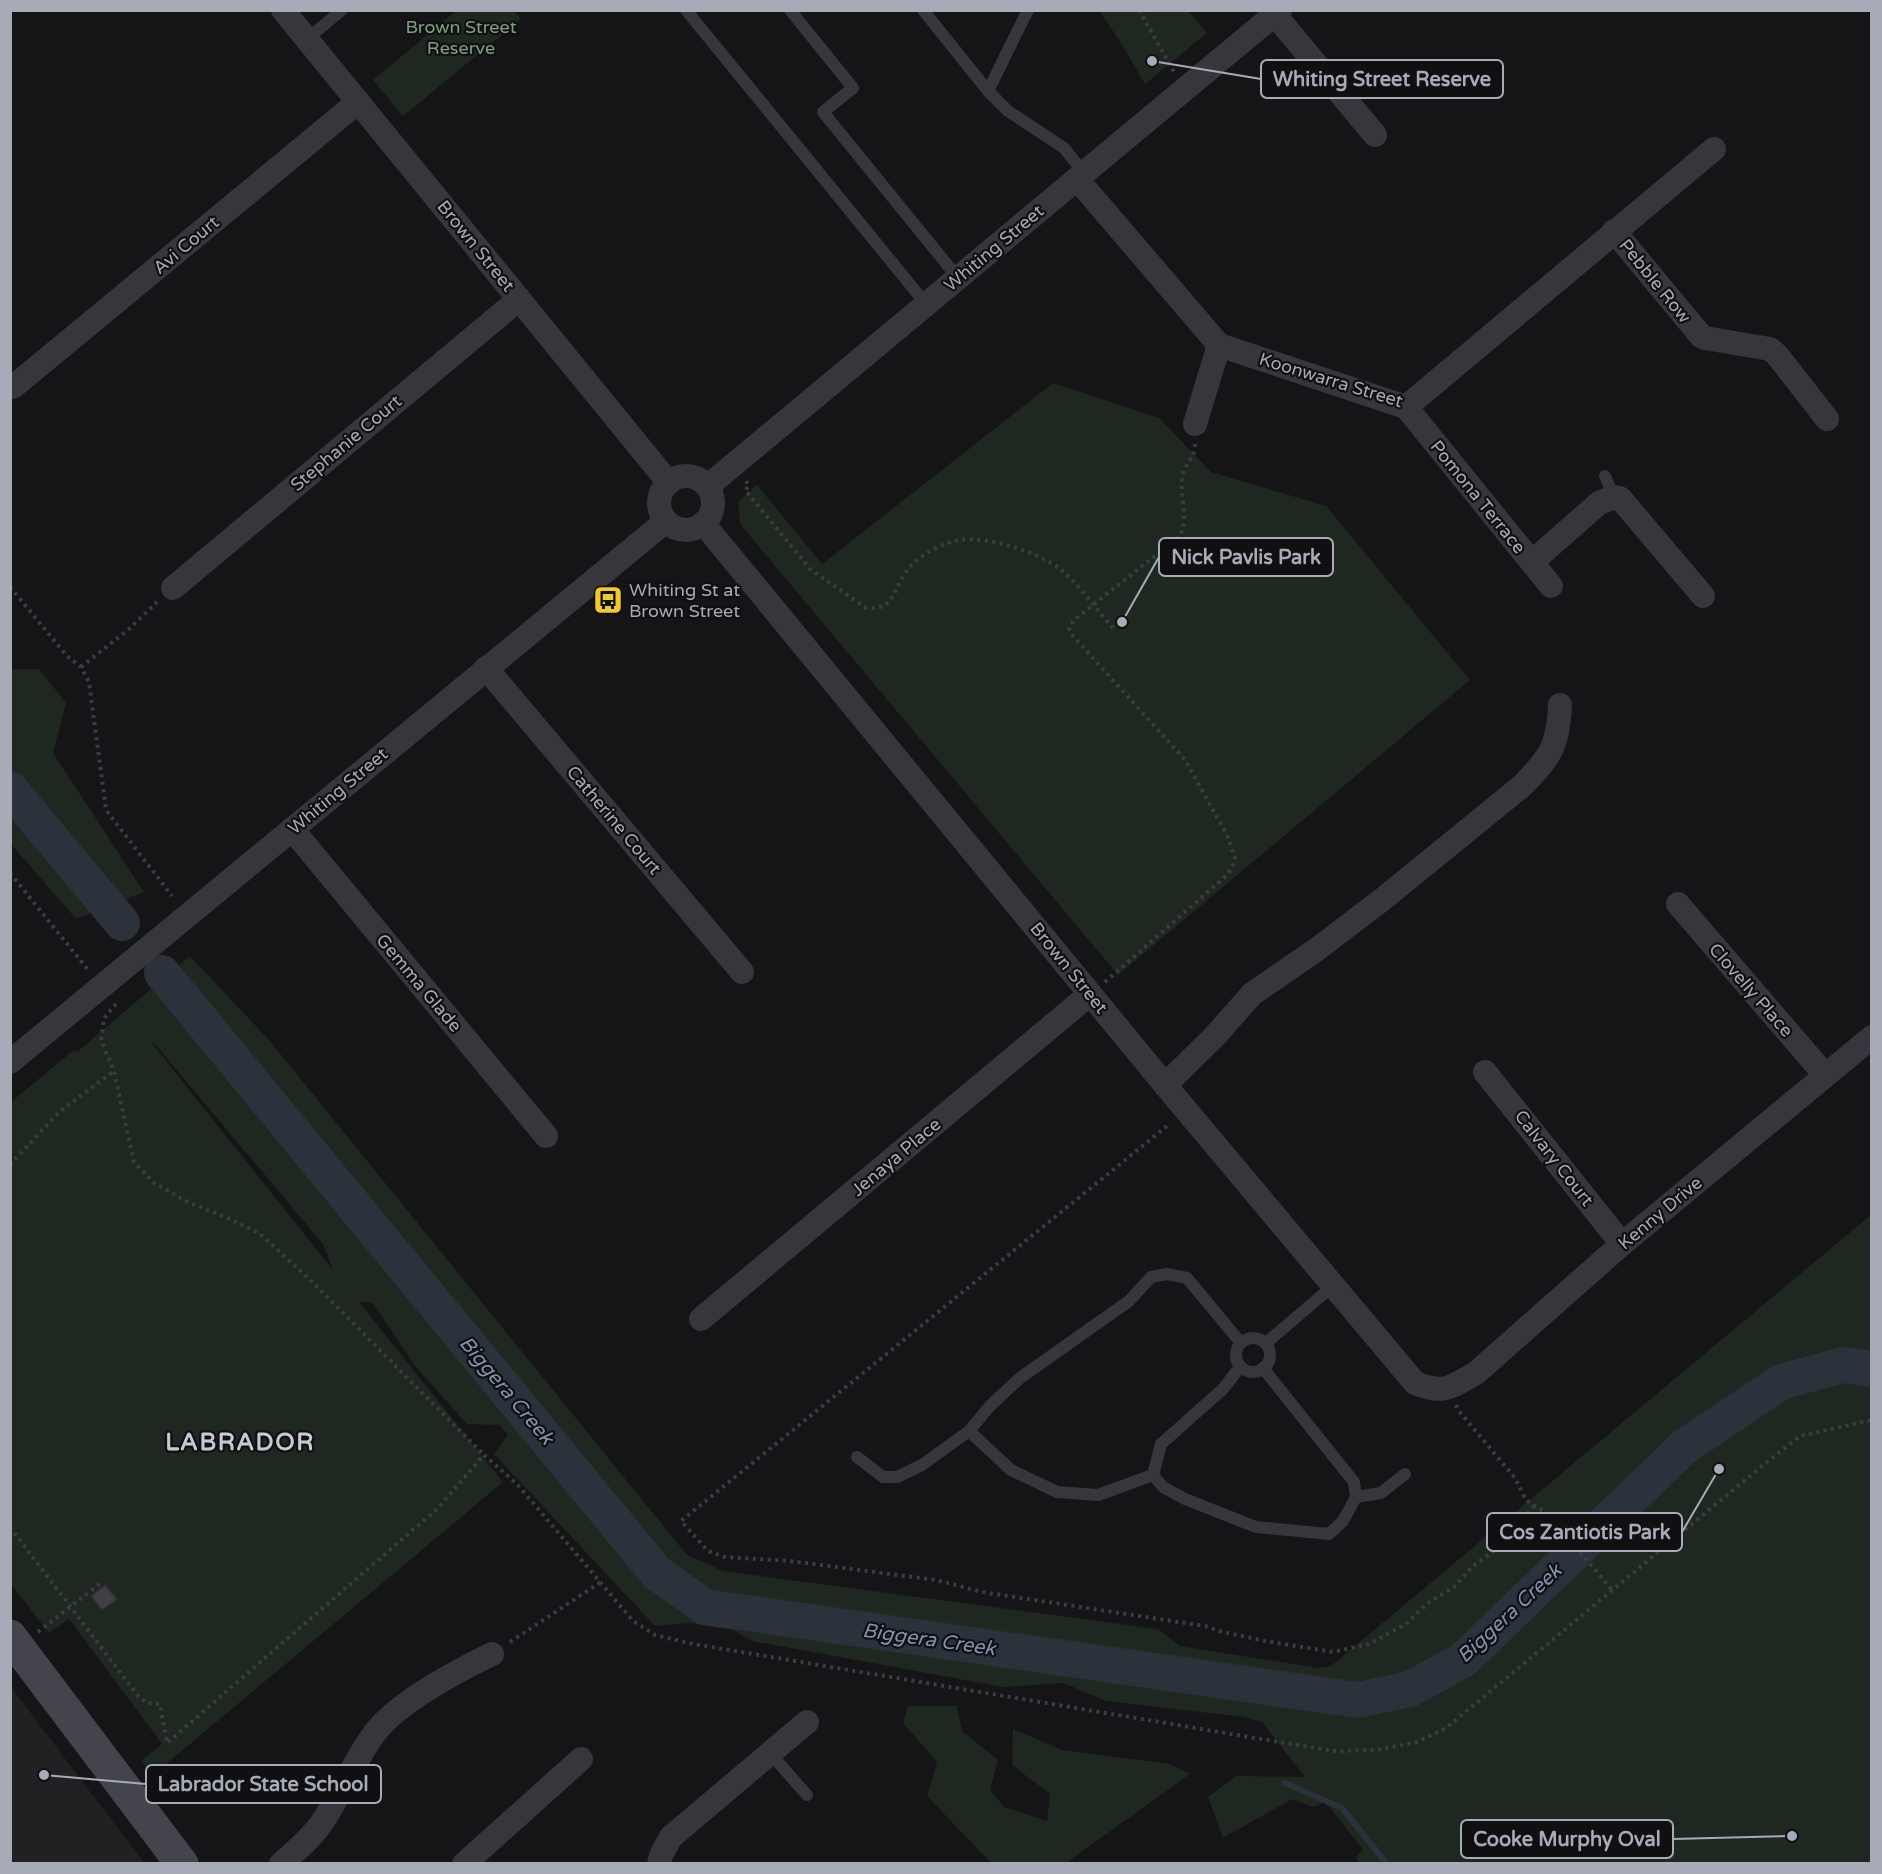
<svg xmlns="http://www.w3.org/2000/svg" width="1882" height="1874" font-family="'Varela Round',sans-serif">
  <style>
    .built { fill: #212124 }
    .green { fill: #1f2721; fill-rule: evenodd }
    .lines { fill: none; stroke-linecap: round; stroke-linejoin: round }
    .stream { stroke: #2b323b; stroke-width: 6 }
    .river { stroke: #2b323b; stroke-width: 36 }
    .building { fill: #3f3f44; stroke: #302f33; stroke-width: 1.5 }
    .path { stroke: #3c3d43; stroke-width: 4; stroke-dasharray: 3 4.5; stroke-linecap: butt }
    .lane { stroke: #36363c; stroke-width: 12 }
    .street { stroke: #36363c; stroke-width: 24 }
    .secondary { stroke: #44454c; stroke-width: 33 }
    .labels { text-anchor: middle; stroke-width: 4.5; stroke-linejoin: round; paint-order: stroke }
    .park-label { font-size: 18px; fill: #7ea284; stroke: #101012 }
    .street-label { font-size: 18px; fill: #a7aab7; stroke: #101012 }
    .poi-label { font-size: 18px; fill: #a7aab7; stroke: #101012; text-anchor: start }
    .water-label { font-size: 20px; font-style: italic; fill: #7e94b2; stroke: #101012 }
    .district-label { font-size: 24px; font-weight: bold; letter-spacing: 1.5px; fill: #c8cad3; stroke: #101012 }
    .leader { fill: none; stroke: #a7aab7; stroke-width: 2 }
    .callout-dot { fill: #a7aab7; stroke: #101012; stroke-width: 2 }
    .callout { fill: #101012; stroke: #a7aab7; stroke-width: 2 }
    .callout-label { font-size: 20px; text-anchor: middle; font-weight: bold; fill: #a7aab7 }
  </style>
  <rect width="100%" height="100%" fill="#151517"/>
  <polygon class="built" points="10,1687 11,1687 144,1863 11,1863"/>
  <g class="green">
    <polygon points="456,11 514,11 521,19 403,116 373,80"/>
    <polygon points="1099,11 1188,11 1207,33 1145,84 1118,38"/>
    <polygon points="1053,383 1159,418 1211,472 1326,506 1470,680 1118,975 740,524 738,502 757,485 822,564"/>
    <polygon points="11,669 39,669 66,703 53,753 144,892 76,919 11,844"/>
    <path d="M190,956L269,1040L687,1555L723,1571L1158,1629L1180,1646L1318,1668L1331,1666L1871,1215V1863H1359L1356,1857L1363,1849L1325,1802L1313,1807L1292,1799L1223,1838L1208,1797L1236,1776L1305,1777L1262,1722L1244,1717L1106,1701L1064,1683L1003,1687L752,1641L733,1630L688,1623L655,1626L494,1454L508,1435L500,1425L467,1424L415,1366L373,1303L359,1302L503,1482L153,1775L141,1761L162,1744L69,1619L49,1633L11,1584V1102L74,1050L77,1052ZM151,1042H153L323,1244L333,1270Z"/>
    <polygon points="908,1706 957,1706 962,1731 998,1760 990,1790 1004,1807 1047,1821 1050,1794 1012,1765 1013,1729 1062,1750 1170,1764 1190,1774 1066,1863 991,1863 927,1796 937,1762 903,1723"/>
  </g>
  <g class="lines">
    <polyline class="stream" points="1285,1783 1342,1808 1387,1864"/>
    <g class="river">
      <polyline points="10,789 122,923"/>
      <polyline points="162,973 657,1573 705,1607 1358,1700 1410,1689 1463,1660 1684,1447 1781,1382 1843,1365 1872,1369"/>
    </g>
  </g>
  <polygon class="building" points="105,1585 117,1599 102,1610 91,1596"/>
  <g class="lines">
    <g class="path">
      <polyline points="1139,10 1174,72"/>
      <path d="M746,481L749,486L745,490L810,569L866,608C896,611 893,588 906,572C917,556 941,543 960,540C988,536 1038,552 1060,569C1081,586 1097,611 1115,630"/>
      <polyline points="10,587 67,656 81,667 89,682 106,810 172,896"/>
      <polyline points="81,667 129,629 157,602"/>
      <polyline points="10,873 89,971"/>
      <path d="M1105,982L1226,876L1232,868L1235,858L1227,835L1185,760L1073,636L1069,628L1074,620L1180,536C1189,518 1180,497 1182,478C1184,462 1195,461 1195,443"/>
      <polyline points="116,1004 104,1018 101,1040 114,1071 134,1162 154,1183 188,1202 223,1216 259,1233 306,1276 484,1455"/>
      <polyline points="1167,1126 681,1521 708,1551 725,1557 790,1561 936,1580 982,1592 1205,1626 1219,1631 1265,1641 1333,1652 1369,1644 1406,1624 1428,1603 1454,1587 1473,1566 1502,1545 1534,1506"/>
      <polyline points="10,1165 59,1112 114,1071"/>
      <polyline points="1456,1405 1458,1410 1515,1478 1526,1500 1548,1514 1612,1590"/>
      <polyline points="10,1527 138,1696 147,1703 160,1704 167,1743 437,1509 484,1455 517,1484 633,1621 655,1635 693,1644 1333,1751 1377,1750 1417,1742 1446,1728 1762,1466 1800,1436 1872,1420"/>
      <polyline points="38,1632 102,1582"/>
      <polyline points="510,1642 601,1582"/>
    </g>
    <g class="lane">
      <polyline points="686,10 926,304"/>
      <polyline points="790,10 853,88 823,112 958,278"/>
      <polyline points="923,10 988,91 1008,111 1064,148 1084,173"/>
      <polyline points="307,39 342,10"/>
      <polyline points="988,91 1028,10"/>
      <polyline points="1605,476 1614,497"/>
      <circle cx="1253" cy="1355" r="17"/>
      <polyline points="1266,1343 1334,1285"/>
      <polyline points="1240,1367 1223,1389 1161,1444 1153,1475 1163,1487 1185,1499 1256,1527 1329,1534 1343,1521 1356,1497 1354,1482 1263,1368"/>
      <polyline points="969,1431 1011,1470 1057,1492 1098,1495 1153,1475"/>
      <polyline points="857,1457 883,1477 897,1477 922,1465 969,1431 990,1406 1020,1378 1129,1301 1151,1277 1167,1274 1187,1278 1241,1343"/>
      <polyline points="1356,1497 1381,1493 1405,1474"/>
      <polyline points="770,1753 807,1795"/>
    </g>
    <g class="street">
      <polyline points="283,10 669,483"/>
      <polyline points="1275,15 1375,135"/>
      <polyline points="1077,179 1219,345 1406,407 1714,149"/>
      <polyline points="1614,231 1701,336 1705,338 1770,349 1777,355 1827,419"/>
      <polyline points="13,387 358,102"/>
      <polyline points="1406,407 1551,586"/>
      <polyline points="1195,424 1219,345"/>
      <circle cx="686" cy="503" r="27"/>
      <polyline points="708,486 1280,10"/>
      <path d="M703,523L1165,1085L1415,1383C1445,1395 1450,1387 1476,1373L1622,1244L1872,1037"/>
      <polyline points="1532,562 1599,503 1614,497 1620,498 1703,596"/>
      <polyline points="173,588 519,299"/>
      <polyline points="486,668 742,972"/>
      <polyline points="292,829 546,1136"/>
      <polyline points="1678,904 1825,1075"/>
      <polyline points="10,1062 666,521"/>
      <polyline points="1485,1072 1622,1244"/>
      <path d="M1165,1085L1215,1036L1252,994L1316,950L1383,899L1523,785C1551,756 1558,746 1560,705"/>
      <polyline points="701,1319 1090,994"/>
      <path d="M281,1864C296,1850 312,1838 323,1821C342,1792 355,1758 377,1730C402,1700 457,1671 492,1654"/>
      <polyline points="464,1864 581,1759"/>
      <polyline points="659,1864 661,1855 671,1837 807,1722"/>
    </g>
    <polyline class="secondary" points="10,1636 182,1864"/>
  </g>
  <defs>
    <g id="bus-square" transform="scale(1.5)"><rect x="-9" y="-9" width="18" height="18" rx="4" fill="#f0c734" stroke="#101012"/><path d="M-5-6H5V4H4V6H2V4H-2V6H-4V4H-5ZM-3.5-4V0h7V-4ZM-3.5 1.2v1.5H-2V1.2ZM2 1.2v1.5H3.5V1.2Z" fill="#111"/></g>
  </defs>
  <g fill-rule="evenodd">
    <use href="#bus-square" x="608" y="600"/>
  </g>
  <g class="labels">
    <g class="park-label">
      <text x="461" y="33">Brown Street<tspan x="461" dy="21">Reserve</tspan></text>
    </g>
    <g class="street-label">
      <text transform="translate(186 245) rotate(-40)" y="6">Avi Court</text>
      <text transform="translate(476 246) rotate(51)" y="6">Brown Street</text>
      <text transform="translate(994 248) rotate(-40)" y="6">Whiting Street</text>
      <text transform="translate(1655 281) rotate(51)" y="6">Pebble Row</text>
      <text transform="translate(1331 380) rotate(17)" y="6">Koonwarra Street</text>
      <text transform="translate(346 443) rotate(-40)" y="6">Stephanie Court</text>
      <text transform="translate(1478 497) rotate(51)" y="6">Pomona Terrace</text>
      <text transform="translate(338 791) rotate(-40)" y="6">Whiting Street</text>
      <text transform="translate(614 820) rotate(50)" y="6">Catherine Court</text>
      <text transform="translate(1069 968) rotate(51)" y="6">Brown Street</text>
      <text transform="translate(419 983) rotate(50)" y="6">Gemma Glade</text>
      <text transform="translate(1751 990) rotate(49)" y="6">Clovelly Place</text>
      <text transform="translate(896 1157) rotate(-40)" y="6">Jenaya Place</text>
      <text transform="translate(1554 1158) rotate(52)" y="6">Calvary Court</text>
      <text transform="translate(1660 1213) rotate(-40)" y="6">Kenny Drive</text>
    </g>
    <g class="poi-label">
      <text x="629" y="596">Whiting St at<tspan x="629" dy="21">Brown Street</tspan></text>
    </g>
    <g class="water-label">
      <text transform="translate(507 1390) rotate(50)" y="7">Biggera Creek</text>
      <text transform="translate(1509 1613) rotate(-43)" y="7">Biggera Creek</text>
      <text transform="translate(929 1639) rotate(8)" y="7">Biggera Creek</text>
    </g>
    <g class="district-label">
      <text x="240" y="1450">LABRADOR</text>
    </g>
  </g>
  <path class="leader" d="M1152 61L1261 79M1122 622L1159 557M1719 1469L1682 1532M44 1775L146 1784M1792 1836L1673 1839"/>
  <g class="callout-dot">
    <circle cx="1152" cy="61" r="6"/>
    <circle cx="1122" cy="622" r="6"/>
    <circle cx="1719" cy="1469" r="6"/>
    <circle cx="44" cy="1775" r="6"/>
    <circle cx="1792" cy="1836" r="6"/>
  </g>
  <g class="callout">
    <rect x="1261" y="60" width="242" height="38" rx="6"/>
    <rect x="1159" y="538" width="174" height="38" rx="6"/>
    <rect x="1487" y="1513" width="195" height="38" rx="6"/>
    <rect x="146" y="1765" width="235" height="38" rx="6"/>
    <rect x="1461" y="1820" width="212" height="38" rx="6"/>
  </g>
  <g class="callout-label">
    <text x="1382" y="86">Whiting Street Reserve</text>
    <text x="1246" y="564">Nick Pavlis Park</text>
    <text x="1585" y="1539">Cos Zantiotis Park</text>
    <text x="263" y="1791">Labrador State School</text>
    <text x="1567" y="1846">Cooke Murphy Oval</text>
  </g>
  <rect width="1882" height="1874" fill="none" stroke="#a7aab7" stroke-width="24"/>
</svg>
